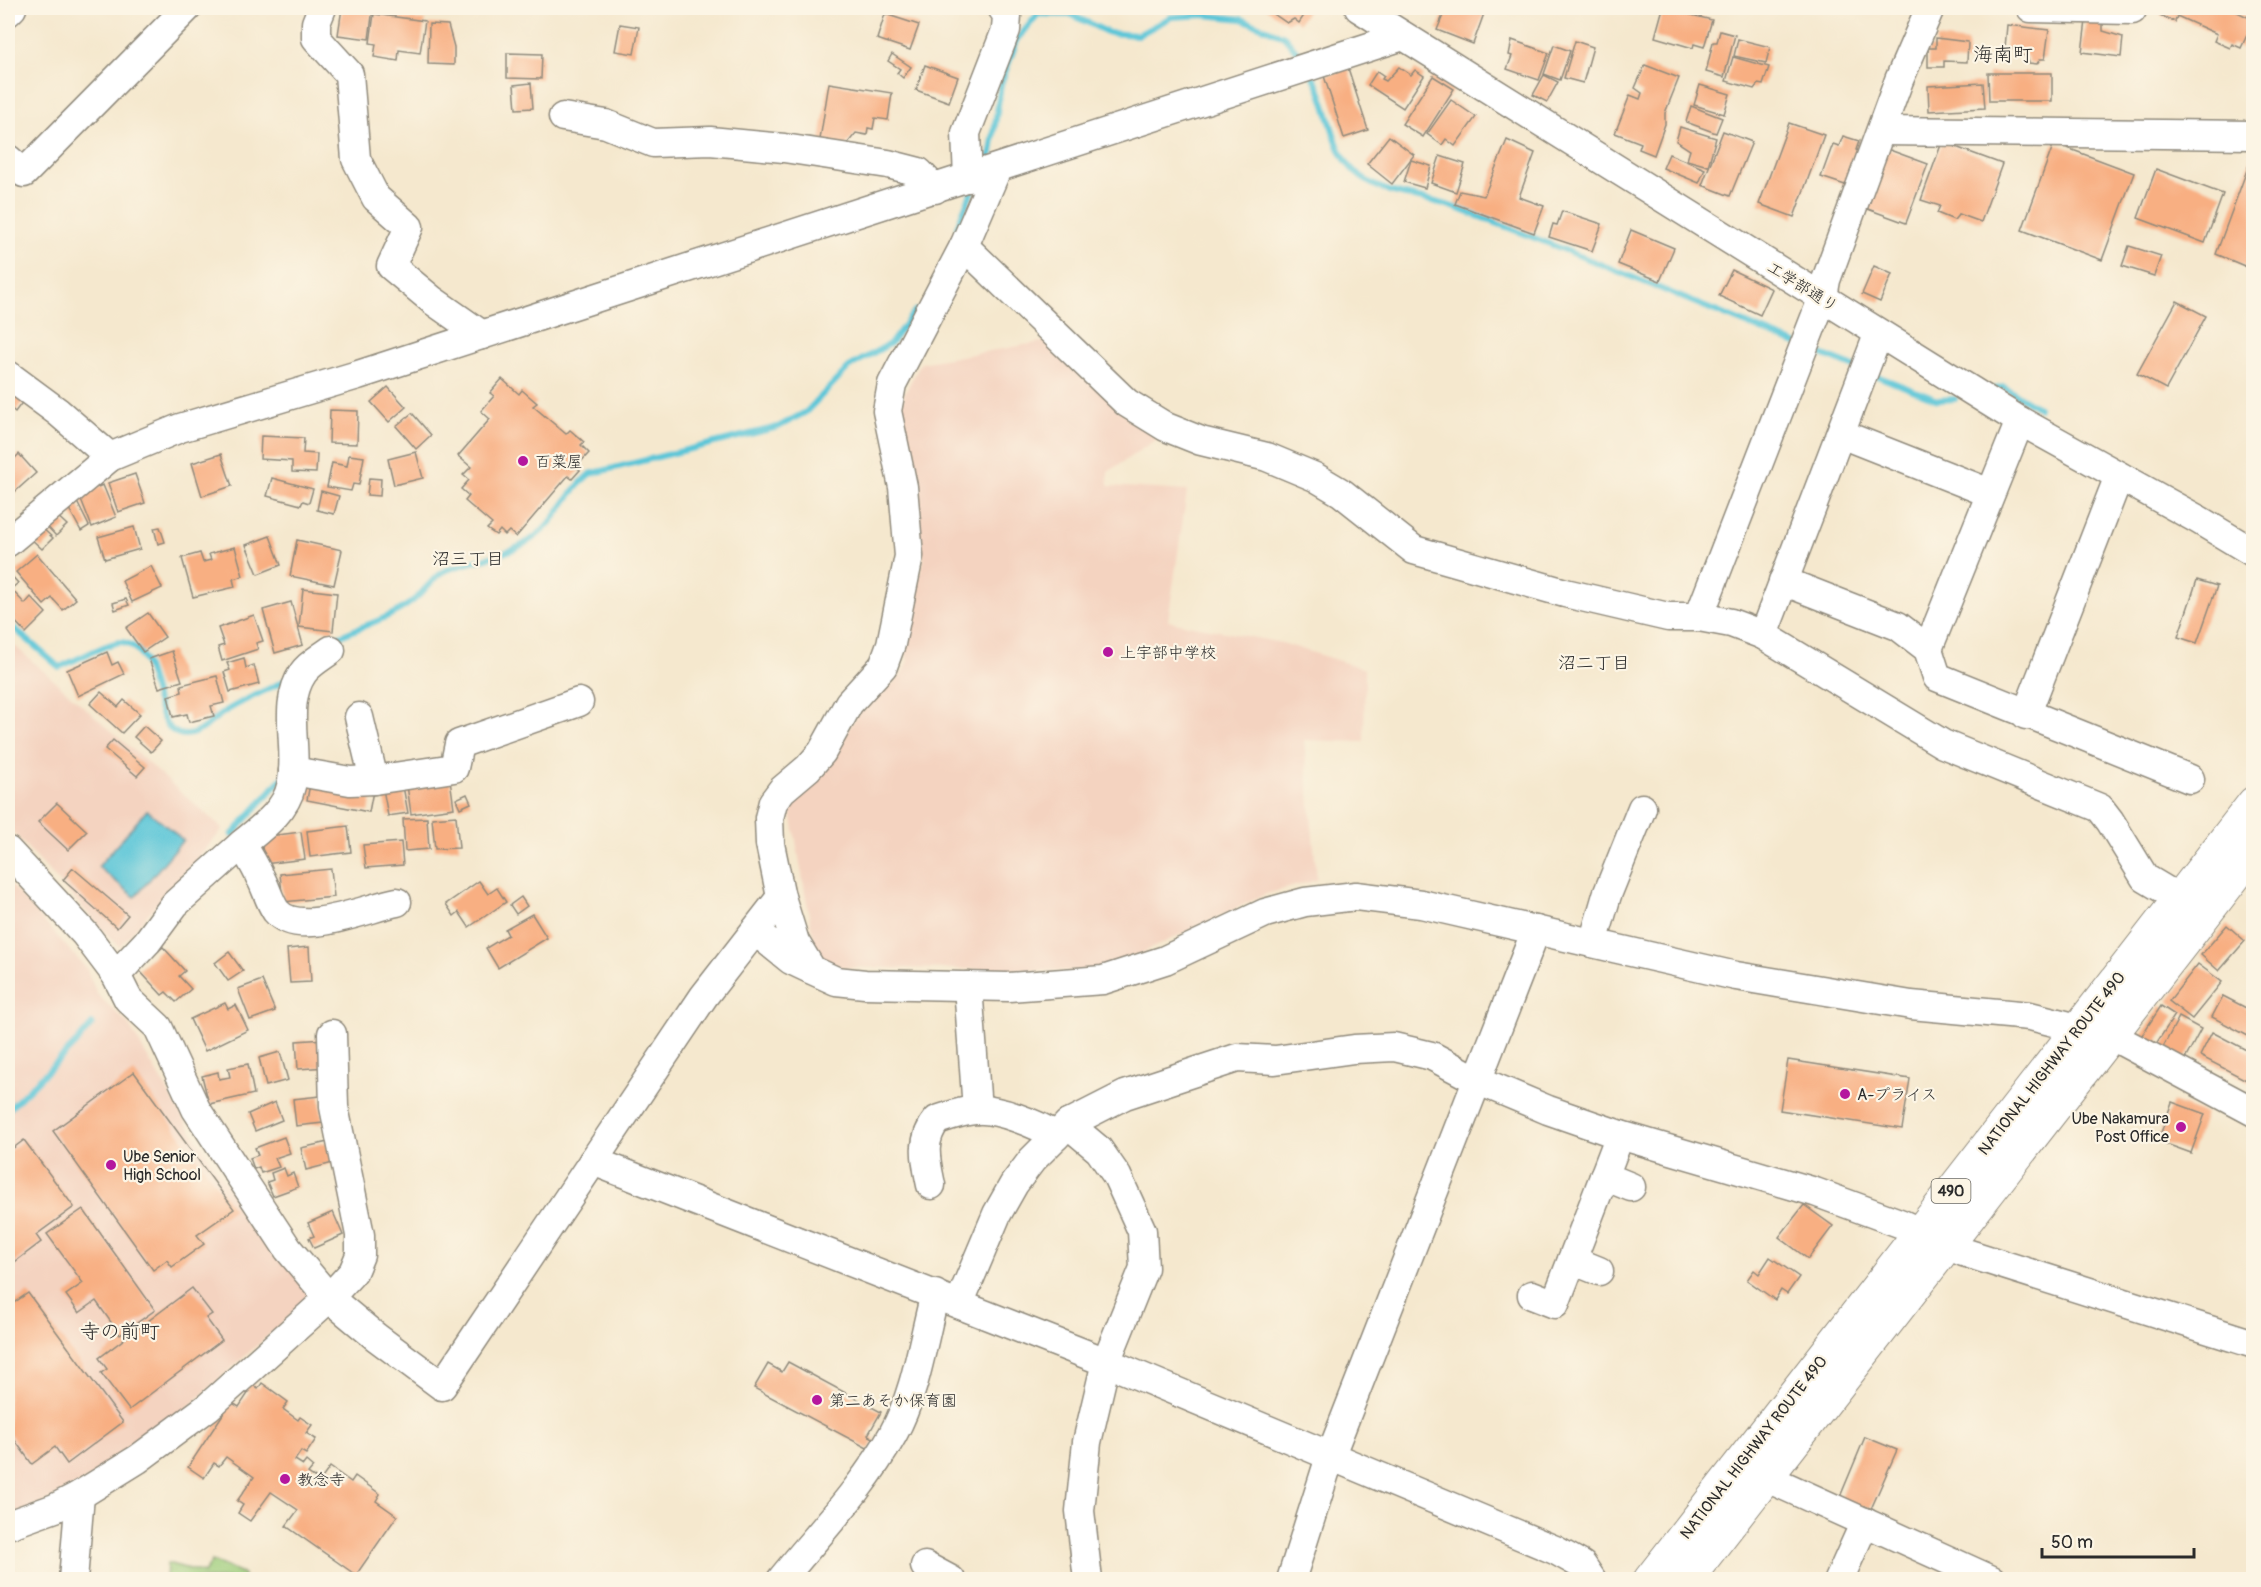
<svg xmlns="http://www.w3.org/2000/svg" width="2261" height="1587" font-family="Pangolin,'Klee One',sans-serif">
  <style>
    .built { fill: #f4d3c0 }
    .green { fill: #9fce7d; stroke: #657c54; stroke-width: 1.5 }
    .water { fill: #5cc6d8; stroke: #447882; stroke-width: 1.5 }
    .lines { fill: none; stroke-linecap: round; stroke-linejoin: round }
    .stream { stroke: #5cc6d8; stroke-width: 6 }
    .building { fill: #f8af82 }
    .minor-casing { stroke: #908a7c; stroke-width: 31 }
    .highway-casing { stroke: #908a7c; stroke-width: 35 }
    .minor { stroke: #fff; stroke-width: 28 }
    .highway { stroke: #fff; stroke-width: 33 }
    .poi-dot { fill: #b5179e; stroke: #fcf5e5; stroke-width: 2 }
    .labels { text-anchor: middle; stroke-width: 4.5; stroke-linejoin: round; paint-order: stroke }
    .shield { fill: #fcf5e5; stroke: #6a6863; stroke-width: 1.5 }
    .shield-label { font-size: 15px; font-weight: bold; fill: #2b2b2b }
    .street-label { font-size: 16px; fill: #2b2b2b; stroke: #fcf5e5 }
    .poi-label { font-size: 16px; fill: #2b2b2b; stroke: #fcf5e5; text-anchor: start }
    .neighbourhood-label { font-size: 18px; fill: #2b2b2b; stroke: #fcf5e5 }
    .quarter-label { font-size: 20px; fill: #2b2b2b; stroke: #fcf5e5 }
  </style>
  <rect width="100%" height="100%" fill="#fcf5e5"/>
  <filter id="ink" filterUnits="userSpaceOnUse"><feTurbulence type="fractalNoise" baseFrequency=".0167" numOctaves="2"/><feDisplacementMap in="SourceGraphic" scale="12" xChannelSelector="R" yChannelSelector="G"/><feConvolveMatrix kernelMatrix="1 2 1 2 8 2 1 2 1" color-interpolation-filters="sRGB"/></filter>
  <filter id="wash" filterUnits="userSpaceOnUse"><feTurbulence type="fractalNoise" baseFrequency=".008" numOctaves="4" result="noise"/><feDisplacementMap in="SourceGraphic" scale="24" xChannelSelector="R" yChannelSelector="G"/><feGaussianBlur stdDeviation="1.35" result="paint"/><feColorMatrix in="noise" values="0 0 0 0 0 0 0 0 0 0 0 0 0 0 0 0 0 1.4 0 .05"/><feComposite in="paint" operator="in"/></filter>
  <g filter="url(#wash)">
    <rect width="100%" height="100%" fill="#f5e8ce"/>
    <g class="built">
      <polygon points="1053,340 1164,434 1108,472 1108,486 1187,491 1168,621 1282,643 1365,669 1364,742 1304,740 1317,880 1266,894 1108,969 1078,971 836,967 823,962 815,949 789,801 816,780 862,708 901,676 908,661 900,634 924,560 899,430 904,394 921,363"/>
      <polygon points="8,640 223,829 119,947 8,827"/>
      <polygon points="8,882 86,968 97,994 128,1024 187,1124 241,1206 309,1291 310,1298 139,1451 8,1522"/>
    </g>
    <polygon class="green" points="212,1561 244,1574 244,1579 166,1579 167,1563 204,1573"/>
    <polygon class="water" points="147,810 183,840 135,897 98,867"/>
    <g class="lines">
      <g class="stream">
        <path d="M1311,73C1331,104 1330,148 1355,172C1382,197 1420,195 1453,207C1568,249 1682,298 1796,344"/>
        <polyline points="986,162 991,153 1001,84 1017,40 1038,14 1072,15 1109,33 1138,35 1171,17 1205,15 1242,19 1284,36 1303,59"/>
        <polyline points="957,227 975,184"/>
        <polyline points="1811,350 1857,368"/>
        <polyline points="1872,374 1938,400 1955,399"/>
        <polyline points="1992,390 2004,387 2038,408"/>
        <path d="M8,623L59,667C73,662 110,641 122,642C162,648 146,733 185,735C199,735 210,722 220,715C241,700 267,691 289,678"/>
        <path d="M332,640C357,627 388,620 410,603C424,594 432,576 447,570C478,558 509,557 536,536C558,520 568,491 590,474L778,427L806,412L849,367L891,343L915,311"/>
        <polyline points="232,835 281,779"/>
        <polyline points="8,1110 76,1043 92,1024"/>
      </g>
    </g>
    <g id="blocks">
      <g class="building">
        <polygon points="342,8 373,8 369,39 338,35"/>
        <polygon points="1265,8 1309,8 1299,23 1294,19 1287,23"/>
        <polygon points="1446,8 1486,8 1473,44 1437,30"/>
        <polygon points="1663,8 1712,20 1704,47 1694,44 1693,48 1655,37"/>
        <polygon points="2156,8 2229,8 2254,20 2241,48 2232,44 2230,48 2214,41 2217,34 2177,16 2175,22 2160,15 2162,10"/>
        <polygon points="374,14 425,21 420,53 399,50 398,61 374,57 376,44 370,43"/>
        <polygon points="885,14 919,25 910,50 877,39"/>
        <polygon points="2086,21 2103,24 2103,31 2123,37 2121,57 2082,52"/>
        <polygon points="429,24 448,25 454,47 454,65 428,64"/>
        <polygon points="620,24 639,27 634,54 615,51"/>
        <polygon points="2007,25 2049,30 2045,59 2040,59 2037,64 2029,63 2027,56 2017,55 2017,49 2005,48"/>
        <polygon points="1720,31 1735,35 1724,77 1706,72 1713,42 1717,42"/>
        <polygon points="1936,38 1968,42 1967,62 1944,61 1944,67 1928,67 1928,48 1936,48"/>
        <polygon points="1738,39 1770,47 1766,63 1734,56"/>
        <polygon points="1512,40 1549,53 1539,80 1507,69 1512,56 1509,55"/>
        <polygon points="1575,41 1593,47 1583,83 1564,78"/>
        <polygon points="1554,45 1570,51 1560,80 1544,74"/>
        <polygon points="507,53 542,54 541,79 507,78"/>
        <polygon points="892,54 911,67 903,78 897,73 900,69 888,61"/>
        <polygon points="1733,57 1769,67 1763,85 1758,84 1754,89 1726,81"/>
        <polygon points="925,65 958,77 949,102 916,90"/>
        <polygon points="1645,65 1679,78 1665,113 1665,124 1654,155 1639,149 1641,143 1615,133 1630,95 1640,99 1642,93 1635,88"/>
        <polygon points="1399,67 1411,75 1415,70 1424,76 1403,108 1368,85 1377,71 1384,76 1382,79 1386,81"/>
        <polygon points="1348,68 1368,130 1344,138 1324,76"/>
        <polygon points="1988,73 2052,73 2052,101 1989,101"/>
        <polygon points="1544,75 1558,82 1547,102 1533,95"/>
        <polygon points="1433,76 1454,89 1423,137 1402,124"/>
        <polygon points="531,83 533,108 516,109 514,85"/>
        <polygon points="829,83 892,93 888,120 875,118 873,129 868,128 867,135 856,133 842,150 819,146"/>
        <polygon points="1983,83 1985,108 1929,111 1928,86"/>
        <polygon points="1700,85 1730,94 1724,114 1694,105"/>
        <polygon points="1451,100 1476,117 1455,146 1446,139 1442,145 1427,134"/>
        <polygon points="1691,106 1722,118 1716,133 1686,122"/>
        <polygon points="1789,123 1824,135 1794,217 1759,204"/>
        <polygon points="1680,127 1716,138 1708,166 1687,160 1690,150 1676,141"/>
        <polygon points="1723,131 1752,142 1730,196 1702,185"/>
        <polygon points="1389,136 1414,155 1392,184 1367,164"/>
        <polygon points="1843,136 1859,141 1856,150 1862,154 1851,187 1821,177 1833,144 1839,146"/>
        <polygon points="1507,140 1535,153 1519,197 1544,206 1534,233 1455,204 1460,191 1484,196"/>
        <polygon points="1942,142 2002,164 1981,222 1959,214 1954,220 1937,213 1940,206 1921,200"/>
        <polygon points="2054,143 2134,173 2102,260 2022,230"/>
        <polygon points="1887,149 1928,164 1906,223 1865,208"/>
        <polygon points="2254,151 2254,270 2216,254"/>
        <polygon points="1669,154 1705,169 1699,183 1663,168"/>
        <polygon points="1440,156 1465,164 1456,192 1431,183"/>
        <polygon points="1411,160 1431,166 1425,188 1404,182"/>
        <polygon points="2156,169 2223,194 2205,243 2138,218"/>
        <polygon points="1562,211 1602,224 1592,251 1549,237 1553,224 1557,225"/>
        <polygon points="1631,230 1674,248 1660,281 1618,264"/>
        <polygon points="2129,246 2161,256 2154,276 2122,266"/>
        <polygon points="1874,266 1892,274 1880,302 1862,294"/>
        <polygon points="1732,270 1772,289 1760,315 1719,296"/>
        <polygon points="2177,301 2206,316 2166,389 2137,374"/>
        <polygon points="502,379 519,394 522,390 537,403 533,406 566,434 570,430 584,442 581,445 589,453 576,467 580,470 572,479 568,476 516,537 509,531 505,535 500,530 496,535 487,529 492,524 465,501 469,496 461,489 469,480 463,475 471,467 458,456 490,419 481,411 494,396 490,393"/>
        <polygon points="388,387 406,407 389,422 371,402"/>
        <polygon points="14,392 24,400 15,412 8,406 8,400"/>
        <polygon points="330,410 358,411 357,444 329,443"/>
        <polygon points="412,413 431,435 416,449 396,426"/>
        <polygon points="261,436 304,438 303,453 317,454 316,473 292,472 292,461 260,459"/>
        <polygon points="416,452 423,478 394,485 388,459"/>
        <polygon points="8,453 13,460 19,454 36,473 9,497"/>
        <polygon points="221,454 232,486 202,496 192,463"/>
        <polygon points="349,455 364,457 359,485 353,484 351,491 327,487 332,463 347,466"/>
        <polygon points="135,474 145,503 118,512 108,483"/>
        <polygon points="272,478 313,489 309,503 303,501 301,505 267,496"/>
        <polygon points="369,478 381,479 380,496 367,495"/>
        <polygon points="103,485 116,517 92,527 79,494"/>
        <polygon points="321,491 339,496 334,514 317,510"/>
        <polygon points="76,500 89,526 81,531 67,505"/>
        <polygon points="54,513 67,525 56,536 44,523"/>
        <polygon points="40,526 53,538 42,549 29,537"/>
        <polygon points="134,527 140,549 105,559 98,537"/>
        <polygon points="160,527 165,542 158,544 154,528"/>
        <polygon points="270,536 281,565 258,574 246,545"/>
        <polygon points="297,540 342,550 334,585 290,576"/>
        <polygon points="235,547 243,576 233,579 235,587 193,597 182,558 200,553 203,562 211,560 209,554"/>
        <polygon points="37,554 76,599 63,610 52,598 44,605 16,572"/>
        <polygon points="151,566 162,588 132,602 122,581"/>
        <polygon points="8,572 18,583 11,589 25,604 31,597 46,613 26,633 8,614"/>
        <polygon points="2197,580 2217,586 2197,643 2178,637"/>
        <polygon points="303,589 337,593 333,631 299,627"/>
        <polygon points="126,599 129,605 115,610 113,603"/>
        <polygon points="291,602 303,645 275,653 263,610"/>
        <polygon points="148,613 165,637 143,652 126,628"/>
        <polygon points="254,615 263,641 256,643 258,649 222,661 218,647 224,645 218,628"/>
        <polygon points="172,651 182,681 159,688 149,659"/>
        <polygon points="107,652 112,665 118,662 124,674 78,696 67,670"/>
        <polygon points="244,658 246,668 254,665 259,684 230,692 224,672 230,670 227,663"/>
        <polygon points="217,676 224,703 211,706 214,716 189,722 187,714 173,717 168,696 182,692 181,685"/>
        <polygon points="101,692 118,707 124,700 140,714 122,733 90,704"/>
        <polygon points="144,726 161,741 151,752 134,737"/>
        <polygon points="113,740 145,767 137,776 105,749"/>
        <polygon points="311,778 373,791 369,812 307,800"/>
        <polygon points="450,779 454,808 411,814 407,785"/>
        <polygon points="403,786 408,813 388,816 383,789"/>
        <polygon points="467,794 471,803 460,808 456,799"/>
        <polygon points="57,803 87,831 68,850 38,822"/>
        <polygon points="456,816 459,848 435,849 432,818"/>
        <polygon points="427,818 429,849 405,851 403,819"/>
        <polygon points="348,826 351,852 310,857 307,831"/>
        <polygon points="301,832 305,859 264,864 261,837"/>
        <polygon points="401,842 403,865 366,868 363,845"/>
        <polygon points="73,868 128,915 117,928 63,880"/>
        <polygon points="331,869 334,897 283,902 280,874"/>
        <polygon points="479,881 488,894 497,888 506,902 469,927 459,912 454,916 446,904"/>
        <polygon points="521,897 527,906 516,914 510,905"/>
        <polygon points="532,914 547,938 498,968 486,948 508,935 505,929"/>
        <polygon points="2227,925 2245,941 2219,971 2201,955"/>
        <polygon points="163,947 185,971 179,976 191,989 176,1002 166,992 162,995 138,969"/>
        <polygon points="309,947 311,982 290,983 287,949"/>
        <polygon points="229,952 243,971 228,981 215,963"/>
        <polygon points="2198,964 2222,982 2192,1019 2169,1001"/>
        <polygon points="262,980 275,1011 250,1020 238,989"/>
        <polygon points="2223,996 2254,1012 2254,1026 2248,1036 2212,1017"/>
        <polygon points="225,1003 228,1009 236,1005 248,1030 205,1051 190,1019"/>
        <polygon points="2161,1006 2175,1015 2154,1047 2140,1038"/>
        <polygon points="2179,1017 2201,1029 2183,1063 2161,1051"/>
        <polygon points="2212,1032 2254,1054 2254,1084 2200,1056"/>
        <polygon points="325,1039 327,1067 298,1069 296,1041"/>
        <polygon points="280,1052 288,1080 266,1086 259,1058"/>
        <polygon points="1788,1060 1910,1079 1902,1129 1780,1110"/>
        <polygon points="248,1064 254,1094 209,1104 202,1076 218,1072 219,1079 230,1077 228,1068"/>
        <polygon points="134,1072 234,1209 197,1235 204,1244 172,1267 167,1260 153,1270 53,1131"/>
        <polygon points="320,1096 323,1123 296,1126 293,1099"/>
        <polygon points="275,1102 282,1120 255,1131 248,1114"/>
        <polygon points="2172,1102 2205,1114 2191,1153 2158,1141"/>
        <polygon points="284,1137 290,1153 275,1158 279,1167 261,1173 259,1167 254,1169 250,1158 258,1155 255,1148"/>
        <polygon points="24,1140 74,1207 36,1235 41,1242 8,1267 8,1152"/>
        <polygon points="328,1142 333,1163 306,1170 301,1148"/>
        <polygon points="284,1168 287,1176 293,1173 298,1187 273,1196 267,1182 273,1180 271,1173"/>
        <polygon points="1804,1205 1833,1226 1808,1259 1779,1237"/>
        <polygon points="83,1209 155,1310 120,1335 96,1301 79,1313 66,1295 83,1283 47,1234"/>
        <polygon points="333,1212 343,1235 314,1248 309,1238 314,1236 308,1223"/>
        <polygon points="1770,1257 1799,1277 1787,1294 1781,1290 1775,1300 1747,1280 1754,1270 1759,1274"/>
        <polygon points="192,1288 212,1314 206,1318 222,1340 129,1410 101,1373 107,1369 99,1358"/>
        <polygon points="28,1293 123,1422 67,1464 55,1447 32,1464 8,1431 8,1307"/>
        <polygon points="788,1362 881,1412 868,1435 875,1439 869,1449 754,1388 768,1364 782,1372"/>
        <polygon points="250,1383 258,1389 262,1383 288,1402 283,1409 298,1420 300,1417 312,1425 306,1433 316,1439 306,1454 301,1451 295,1460 303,1465 306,1461 313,1467 308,1473 320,1481 330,1467 351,1482 355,1476 380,1494 376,1501 397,1516 356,1575 286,1526 298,1510 271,1492 250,1521 238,1513 243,1505 237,1501 254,1477 226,1457 219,1466 214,1463 204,1478 188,1467 231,1402 239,1407 249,1392 246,1390"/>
        <polygon points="1865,1437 1897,1450 1871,1509 1865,1506 1861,1514 1837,1504"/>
      </g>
    </g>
  </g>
  <g filter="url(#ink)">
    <use href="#blocks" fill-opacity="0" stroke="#908a7c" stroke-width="1.5"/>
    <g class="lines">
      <g class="minor-casing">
        <g id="minor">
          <polyline points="322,8 316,23 316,38 349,74 356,159 376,198 409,227 391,266 432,300 482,335"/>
          <polyline points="1359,8 2020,421 2199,520 2254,553"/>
          <polyline points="2031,8 2132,10 2133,8"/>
          <polyline points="8,12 12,8"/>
          <polyline points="563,117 606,124 653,143 710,141 784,148 888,164 919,172 935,189"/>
          <polyline points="1881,131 2254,135"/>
          <polyline points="8,159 24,173 187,8"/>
          <polyline points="997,169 964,246 892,384 887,411 903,487 909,556 891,644 883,666 849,703 822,752 808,768 782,790 773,802 769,818 770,844 781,897 795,942 812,970 836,981 865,984 1009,987 1103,980 1165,960 1265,913 1305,902 1356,896 1421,904 1736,976 1911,1005 2030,1016 2078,1028 2110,1035 2254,1112"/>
          <polyline points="968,178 966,133 1006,30 1007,15 1002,8"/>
          <polyline points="964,246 1127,403 1166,427 1201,441 1267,457 1315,477 1342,493 1414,550 1565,593 1668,617 1699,617 1731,623 1763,635 1943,744 2100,808 2110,821 2145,878 2197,909"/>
          <polyline points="8,375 58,412 110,457"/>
          <polyline points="1841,434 1990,493"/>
          <polyline points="8,542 110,457 180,428 358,375 1403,36"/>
          <polyline points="1783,581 1898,626 1928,649 1937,677 2190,779"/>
          <polyline points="1699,617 1823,297 1826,280 1899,80 1930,8"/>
          <polyline points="1763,635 1878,335"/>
          <polyline points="1928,649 2020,421"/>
          <polyline points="2026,715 2119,476"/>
          <polyline points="359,717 374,780"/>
          <polyline points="293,771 350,781 374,780 454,768 459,744 579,702"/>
          <path d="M242,844C260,829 286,811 291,786C300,750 281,705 303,673C309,664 322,657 331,650"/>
          <polyline points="8,851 85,934 116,975 128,999 158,1027 196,1109 288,1249 329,1298 376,1337 442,1386 704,996 781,897"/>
          <polyline points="755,931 791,960 810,969"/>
          <polyline points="1593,943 1607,895 1642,808"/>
          <path d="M116,975L147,942L175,904L242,844C248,855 255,865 260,877C266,887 269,901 276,911C299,939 369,907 397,902"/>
          <polyline points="968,986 977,1110"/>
          <polyline points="1068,1124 1099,1150 1117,1176 1142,1231 1144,1268 1106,1362 1087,1442 1080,1511 1088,1580"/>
          <polyline points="593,1161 1106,1362 1555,1550 1582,1565 1592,1580"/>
          <polyline points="1604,1176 1631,1187"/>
          <path d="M931,1185C926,1161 920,1140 937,1120C949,1116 962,1111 975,1110C997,1108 1037,1124 1056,1136"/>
          <polyline points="1572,1260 1599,1271"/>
          <polyline points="1532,1295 1555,1304 1620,1135"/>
          <polyline points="959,1304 997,1214 1014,1184 1032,1160 1068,1124 1125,1095 1237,1058 1275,1060 1354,1049 1394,1047 1432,1056 1477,1080 1548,1110 1620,1135 1815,1192 1902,1224 1963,1252 2254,1344"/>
          <polyline points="1745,1468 1992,1580"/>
          <polyline points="8,1525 55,1508 80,1495 138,1459 208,1407 329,1298 353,1272 360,1255 360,1235 334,1107 332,1034"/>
          <polyline points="925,1566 951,1580"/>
          <polyline points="73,1580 80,1495"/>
          <path d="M781,1580C819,1533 864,1487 893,1434C916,1393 923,1339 935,1294"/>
          <polyline points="1291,1580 1330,1457 1536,930"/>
          <polyline points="1839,1580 1865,1522"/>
        </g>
      </g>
      <g class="highway-casing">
        <g id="highway">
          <polyline points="1650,1580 2254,803"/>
          <polyline points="1686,1580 2254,851"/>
        </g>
      </g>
      <use href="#minor" class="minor"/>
      <use href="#highway" class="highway"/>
    </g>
  </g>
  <g class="poi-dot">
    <circle cx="523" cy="461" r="6"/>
    <circle cx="1108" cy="652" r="6"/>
    <circle cx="1845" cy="1094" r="6"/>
    <circle cx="2181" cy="1127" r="6"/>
    <circle cx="111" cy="1165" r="6"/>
    <circle cx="817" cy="1400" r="6"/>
    <circle cx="285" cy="1479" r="6"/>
  </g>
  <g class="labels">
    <rect class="shield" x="1931.5" y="1179" width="39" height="24" rx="4.5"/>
    <g class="shield-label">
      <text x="1951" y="1196">490</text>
    </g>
    <g class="street-label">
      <text transform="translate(1803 286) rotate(32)" y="6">工学部通り</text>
      <text transform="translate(2051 1063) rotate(-52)" y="6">NATIONAL HIGHWAY ROUTE 490</text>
      <text transform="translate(1753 1447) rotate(-52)" y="6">NATIONAL HIGHWAY ROUTE 490</text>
    </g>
    <g class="poi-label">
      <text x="535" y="467">百菜屋</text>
      <text x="1120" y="658">上宇部中学校</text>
      <text x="1857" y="1100">A-プライス</text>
      <text x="2169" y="1124" text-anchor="end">Ube Nakamura<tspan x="2169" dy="18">Post Office</tspan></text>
      <text x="123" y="1162">Ube Senior<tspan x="123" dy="18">High School</tspan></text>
      <text x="829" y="1406">第二あそか保育園</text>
      <text x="297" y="1485">教念寺</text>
    </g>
    <g class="neighbourhood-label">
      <text x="468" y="565">沼三丁目</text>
      <text x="1594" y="669">沼二丁目</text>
    </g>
    <g class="quarter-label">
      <text x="2003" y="61">海南町</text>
      <text x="120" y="1338">寺の前町</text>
    </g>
  </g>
  <rect width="2261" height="1587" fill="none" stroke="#fcf5e5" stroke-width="30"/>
  <path d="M2042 1548v9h152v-9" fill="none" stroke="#2b2b2b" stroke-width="3"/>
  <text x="2051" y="1548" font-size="18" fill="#2b2b2b" stroke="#fcf5e5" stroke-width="4.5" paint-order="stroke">50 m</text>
</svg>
